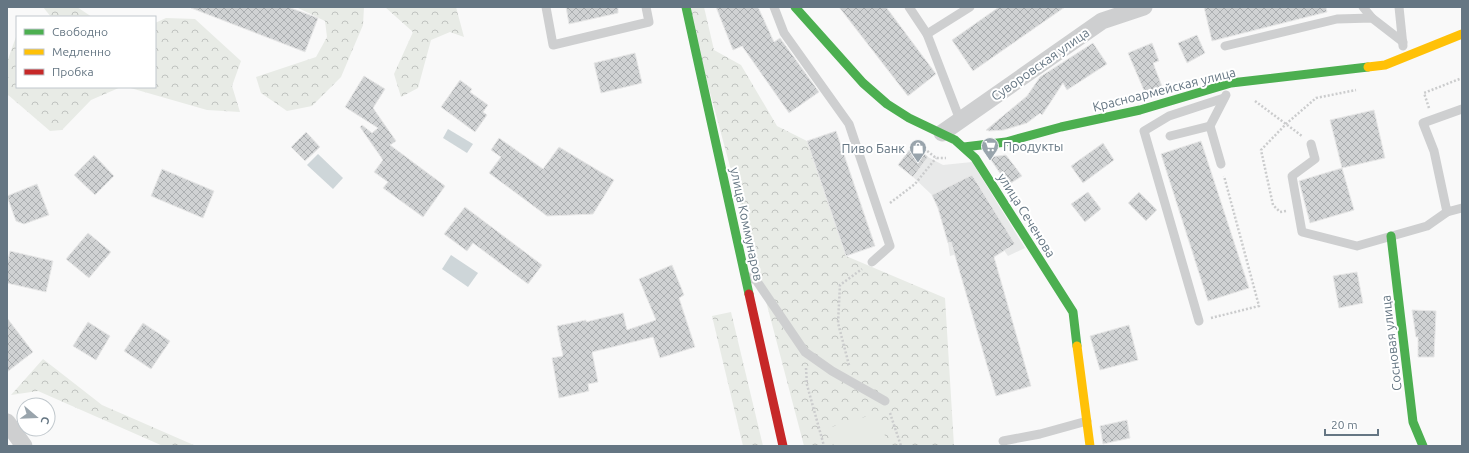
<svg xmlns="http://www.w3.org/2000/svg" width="1469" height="453" font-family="Ubuntu,sans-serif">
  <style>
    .built { fill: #e8e9e9 }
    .forest { fill: url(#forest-crowns) }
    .garden { fill: #e8ebe6 }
    .water { fill: #ced6d9 }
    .building { fill: url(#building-cross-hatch); stroke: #e8e8e8 }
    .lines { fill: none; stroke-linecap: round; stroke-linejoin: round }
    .path { stroke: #cbcccd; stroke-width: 2.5; stroke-dasharray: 2 2; stroke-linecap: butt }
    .lane { stroke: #cecfd0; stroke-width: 9 }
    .street { stroke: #cecfd0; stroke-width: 17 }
    .fast { stroke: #4caf50; stroke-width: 9 }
    .slow { stroke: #ffc107; stroke-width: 9 }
    .jam { stroke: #c62828; stroke-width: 9 }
    .labels { text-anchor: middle; stroke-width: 4; stroke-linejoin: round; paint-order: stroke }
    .street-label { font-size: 13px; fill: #657683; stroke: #fff }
    .poi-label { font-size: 13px; fill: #657683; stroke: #fff; text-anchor: start }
  </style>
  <defs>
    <pattern id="forest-crowns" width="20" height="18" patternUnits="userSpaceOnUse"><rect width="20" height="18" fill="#e8ebe6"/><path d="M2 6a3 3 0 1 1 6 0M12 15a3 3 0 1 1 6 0" fill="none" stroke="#c0c3c0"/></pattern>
    <pattern id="building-cross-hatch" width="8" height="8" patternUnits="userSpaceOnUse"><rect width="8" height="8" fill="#d0d2d3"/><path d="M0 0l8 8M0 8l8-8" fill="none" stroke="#acafb1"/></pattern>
  </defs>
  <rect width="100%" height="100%" fill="#f9f9f9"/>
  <polygon class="built" points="928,157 943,165 972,162 1025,248 1008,256 999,243 950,256 948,243 938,207 932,195 913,177"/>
  <g class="forest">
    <polygon points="43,7 77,7 92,17 51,17"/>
    <polygon points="296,7 364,7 363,25 341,77 312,106 287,111 261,93 256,77 316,57 327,37 325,21"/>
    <polygon points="385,7 456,7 464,37 450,32 431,40 418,88 401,97 394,74 413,32"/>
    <polygon points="687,7 704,7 714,50 741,65 777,126 807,141 846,256 945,298 954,446 804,446 756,263"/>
    <polygon points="166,18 195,19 241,61 232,86 240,112 207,110 127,87 155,87 155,23"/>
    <polygon points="17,34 17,87 121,87 91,100 62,130 50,131 7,94 7,62"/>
    <polygon points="731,312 763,446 743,446 712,316"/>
    <polygon points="43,359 102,405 196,446 163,446 38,391 11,395"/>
  </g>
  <polygon class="garden" points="878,413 888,446 834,446 828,428"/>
  <g class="water">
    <polygon points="448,129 473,144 467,153 443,138"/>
    <polygon points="318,154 343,178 333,189 307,165"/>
    <polygon points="451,255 478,273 468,287 442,269"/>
  </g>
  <g class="building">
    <polygon points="191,7 288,7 318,18 305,52 191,8"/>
    <polygon points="566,7 618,7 618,13 569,24"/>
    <polygon points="716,7 758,7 774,42 780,38 819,92 789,113 742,46 733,50"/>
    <polygon points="839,7 886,7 936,74 908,96"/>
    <polygon points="999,7 1065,7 973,71 952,40"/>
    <polygon points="1204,7 1326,7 1327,12 1212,41"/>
    <polygon points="1197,35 1205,53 1187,63 1178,43"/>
    <polygon points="1093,43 1107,64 1067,90 1063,83 1042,115 1040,113 1027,123 1004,130 989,131 986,130 1027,96 1040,77"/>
    <polygon points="1152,43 1159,61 1153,63 1163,89 1146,95 1128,53"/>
    <polygon points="635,53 642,83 601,93 594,63"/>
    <polygon points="364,76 385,89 373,108 396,141 390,145 445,186 423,217 383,188 388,182 374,172 383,160 360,127 362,125 372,133 378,128 345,107"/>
    <polygon points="460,80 472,89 470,92 488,105 483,112 487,115 475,132 441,107"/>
    <polygon points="1374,110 1385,158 1342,168 1330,120"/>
    <polygon points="836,131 875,246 846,256 807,141"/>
    <polygon points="306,132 320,147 305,161 291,147"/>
    <polygon points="499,138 543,169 559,147 614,180 593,214 547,216 489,173 501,157 491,150"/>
    <polygon points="1201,141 1249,288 1208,301 1161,154"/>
    <polygon points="1103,143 1114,160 1083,183 1071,166"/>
    <polygon points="913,145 928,157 913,177 898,165"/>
    <polygon points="94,155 114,176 95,195 74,175"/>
    <polygon points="1006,155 1022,176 1008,185 989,157"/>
    <polygon points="1342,168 1354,210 1310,223 1299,181"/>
    <polygon points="162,169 214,191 203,218 151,196"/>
    <polygon points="972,175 1015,244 994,257 1031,386 996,396 951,242 948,243 938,208 932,195"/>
    <polygon points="37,184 49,215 24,224 16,221 7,196"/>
    <polygon points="1088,192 1101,209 1085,222 1071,204"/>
    <polygon points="1139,192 1157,210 1146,221 1128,203"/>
    <polygon points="465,207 542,265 528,284 473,243 467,251 444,234"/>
    <polygon points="88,233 111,252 89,278 66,259"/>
    <polygon points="10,251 53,261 46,292 7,283 7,265"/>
    <polygon points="672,265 684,295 679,298 695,347 660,358 653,337 592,352 598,382 588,384 589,391 559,398 552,358 563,356 557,326 586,320 586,322 623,313 627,330 656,320 639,279"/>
    <polygon points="1357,272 1363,303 1339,308 1333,276"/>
    <polygon points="1412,310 1436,311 1434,357 1418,357 1418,337 1416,337"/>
    <polygon points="7,318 33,352 7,372"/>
    <polygon points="88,322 110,336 96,360 73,346"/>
    <polygon points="143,323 170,341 151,369 124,351"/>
    <polygon points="1129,325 1138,360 1100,370 1090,336"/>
    <polygon points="1127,420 1130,438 1103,444 1100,426"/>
  </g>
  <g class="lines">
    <g class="path">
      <polyline points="1255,101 1302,136"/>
      <polyline points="1429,108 1424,93 1462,78"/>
      <polyline points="921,146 936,158 946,158"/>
      <polyline points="890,203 915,184 936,158"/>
      <polyline points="1286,211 1280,212 1273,205 1261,150 1286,124 1316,98 1356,90"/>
      <polyline points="1211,318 1259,306 1224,176"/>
      <polyline points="849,365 838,323 840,285 862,269"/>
      <polyline points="806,368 807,385 824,446"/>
      <polyline points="890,413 901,446"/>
    </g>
    <g class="lane">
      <polyline points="546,7 553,45 649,22 646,7"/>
      <polyline points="774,7 784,33 849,124 890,246 872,262"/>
      <polyline points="909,7 927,34 960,120"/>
      <polyline points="1363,7 1372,18"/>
      <polyline points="1399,7 1403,46"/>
      <polyline points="927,34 970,7"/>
      <polyline points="1225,46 1337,19 1372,18 1403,42"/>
      <polyline points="1462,109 1423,123 1434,151 1447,212 1462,208"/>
      <polyline points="1170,136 1210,126"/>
      <polyline points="1311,144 1315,159 1292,176 1302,232 1357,246 1427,226 1447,212"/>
      <polyline points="1221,164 1210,126 1226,95"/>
      <polyline points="749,277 756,280 805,352 832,371 885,401"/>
      <polyline points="1199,321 1144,131 1169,116 1224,98"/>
      <polyline points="1003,441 1040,434 1087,421"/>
    </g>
    <g class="street">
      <polyline points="942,133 1102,21 1144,7"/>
      <polyline points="7,422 24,446"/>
    </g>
    <g class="fast">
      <polyline points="686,7 749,294"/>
      <polyline points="795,7 863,83 887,104 909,118 955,140 975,158 1073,312 1077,346"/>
      <polyline points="964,147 1006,142 1061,127 1140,110 1231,83 1368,67"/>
      <polyline points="1391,236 1413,422 1423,446"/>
    </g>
    <g class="slow">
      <polyline points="1368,67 1385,65 1462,34"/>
      <polyline points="1077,346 1090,446"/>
    </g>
    <polyline class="jam" points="749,294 783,446"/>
  </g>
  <defs>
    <g id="supermarket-pin" transform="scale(0.9)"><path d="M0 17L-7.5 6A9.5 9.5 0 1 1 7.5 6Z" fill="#99a4ac" stroke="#fff"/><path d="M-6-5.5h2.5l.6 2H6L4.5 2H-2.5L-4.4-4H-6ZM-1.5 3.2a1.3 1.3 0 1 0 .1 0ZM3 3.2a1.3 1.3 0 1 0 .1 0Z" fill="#fff"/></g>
    <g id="shop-pin" transform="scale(0.9)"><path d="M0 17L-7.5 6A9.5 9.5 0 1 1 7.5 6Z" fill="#99a4ac" stroke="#fff"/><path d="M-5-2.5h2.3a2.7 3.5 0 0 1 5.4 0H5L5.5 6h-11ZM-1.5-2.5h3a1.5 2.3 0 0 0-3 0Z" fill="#fff"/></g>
  </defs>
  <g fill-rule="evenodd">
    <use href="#supermarket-pin" x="990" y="146"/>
    <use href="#shop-pin" x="918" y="148"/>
  </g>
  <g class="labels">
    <g class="street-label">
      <text transform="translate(1040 64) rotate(-35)" y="5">Суворовская улица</text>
      <text transform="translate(1164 89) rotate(-14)" y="5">Красноармейская улица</text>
      <text transform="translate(1027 215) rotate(58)" y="5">улица Сеченова</text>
      <text transform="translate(747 224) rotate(78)" y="5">улица Коммунаров</text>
      <text transform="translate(1391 343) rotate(-97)" y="5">Сосновая улица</text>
    </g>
    <g class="poi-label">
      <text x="1003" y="151">Продукты</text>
      <text x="905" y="153" text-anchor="end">Пиво Банк</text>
    </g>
  </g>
  <rect width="1469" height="453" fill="none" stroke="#657683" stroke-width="16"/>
  <rect x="16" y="16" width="140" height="72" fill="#ffffff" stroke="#c1c8cd"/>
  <rect x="24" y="29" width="20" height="6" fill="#4caf50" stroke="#c1c8cd"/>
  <text x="52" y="36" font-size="12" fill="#657683">Свободно</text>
  <rect x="24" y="49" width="20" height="6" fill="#ffc107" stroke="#c1c8cd"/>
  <text x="52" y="56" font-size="12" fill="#657683">Медленно</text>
  <rect x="24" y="69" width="20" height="6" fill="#c62828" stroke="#c1c8cd"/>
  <text x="52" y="76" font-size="12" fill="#657683">Пробка</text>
  <g transform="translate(36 417) rotate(109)"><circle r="19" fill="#ffffff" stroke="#c1c8cd"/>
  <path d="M0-3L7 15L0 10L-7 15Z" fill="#99a4ac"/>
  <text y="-6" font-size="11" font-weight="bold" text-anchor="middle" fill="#657683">С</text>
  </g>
  <path d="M1325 429v6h53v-6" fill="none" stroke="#657683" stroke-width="2"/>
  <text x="1331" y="429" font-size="12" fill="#657683" stroke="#ffffff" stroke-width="3" paint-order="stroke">20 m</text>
</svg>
